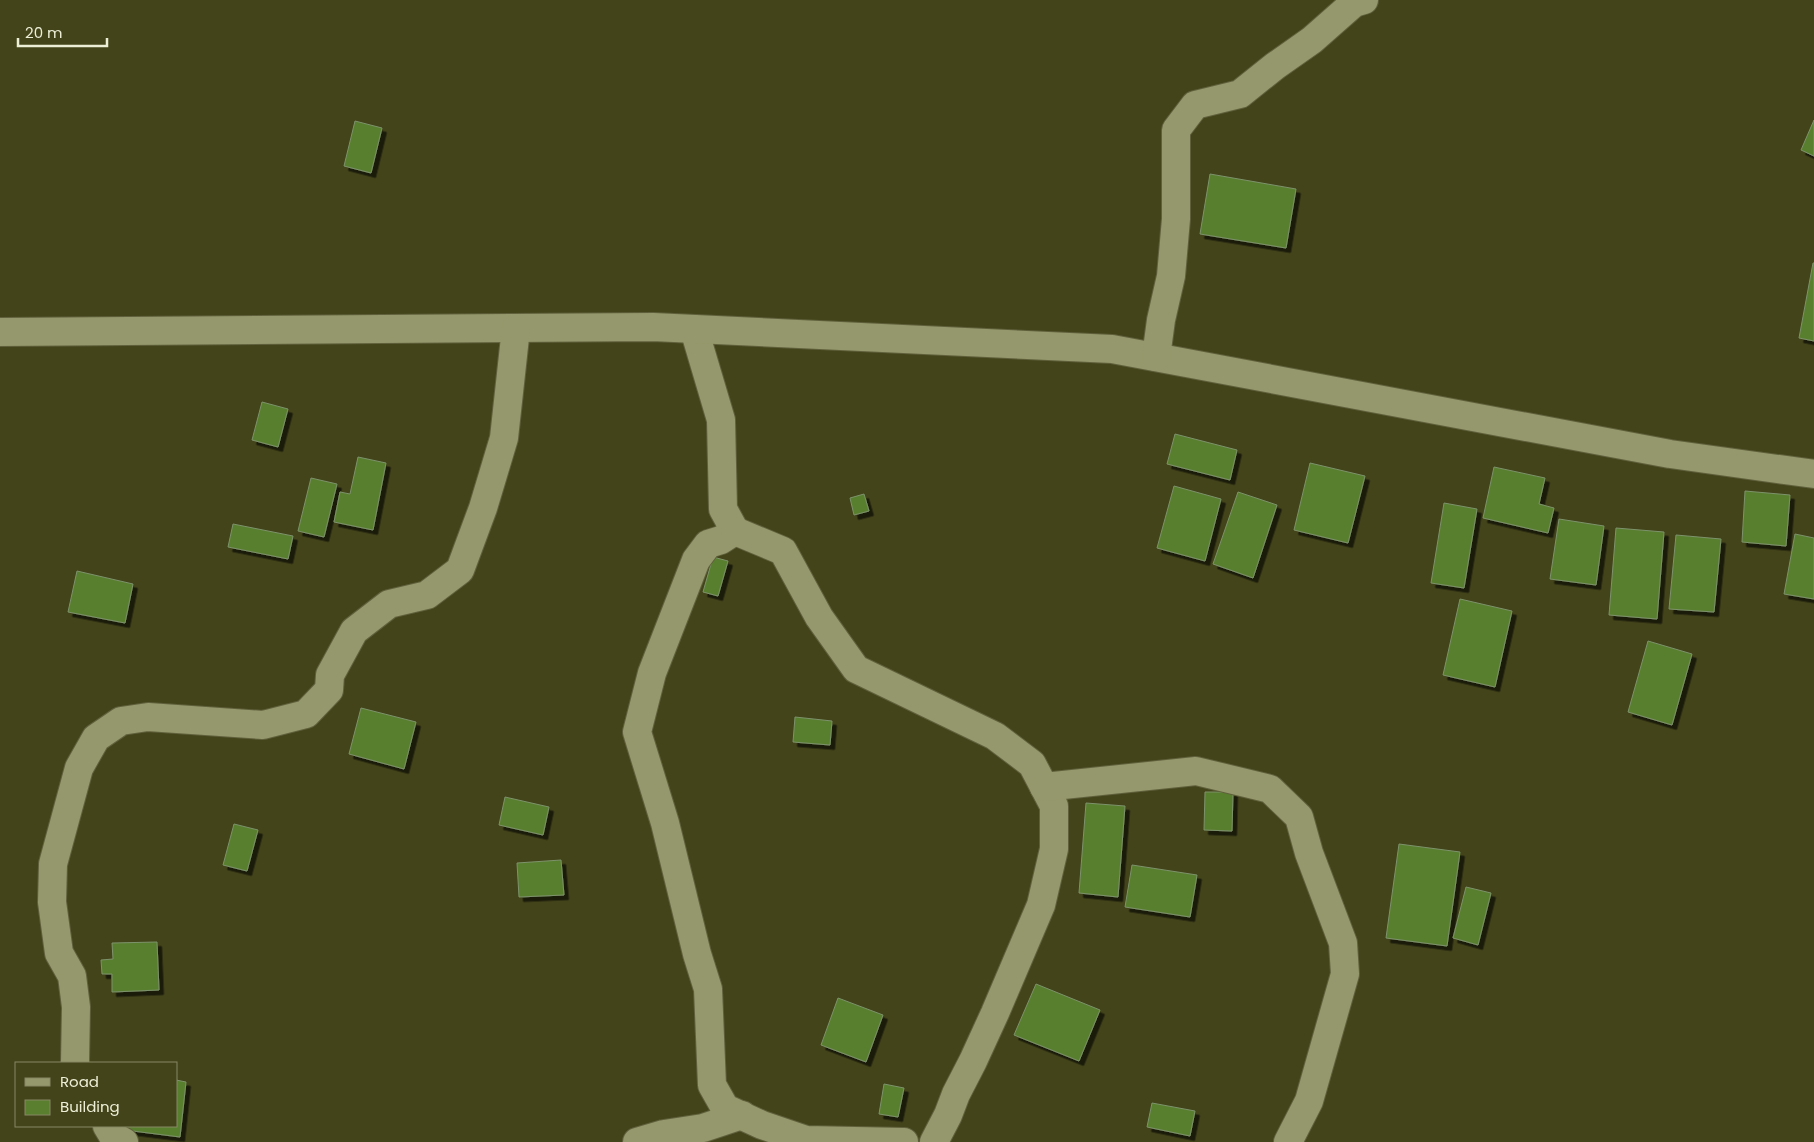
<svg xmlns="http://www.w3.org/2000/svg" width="1814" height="1142" font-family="Poppins,sans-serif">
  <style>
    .building { fill: #597f2f; stroke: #7d926b; filter: url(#shadow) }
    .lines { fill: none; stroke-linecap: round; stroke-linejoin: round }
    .minor-casing { stroke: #60613c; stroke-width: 30 }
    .minor { stroke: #95986c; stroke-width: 28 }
  </style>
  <defs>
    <filter id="shadow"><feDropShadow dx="4.5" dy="4.5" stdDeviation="0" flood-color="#0009"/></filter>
  </defs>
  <rect width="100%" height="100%" fill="#43441a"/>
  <g class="building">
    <polygon points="1814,120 1814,156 1801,150"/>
    <polygon points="355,121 382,128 371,173 344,166"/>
    <polygon points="1210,174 1296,189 1286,248 1200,234"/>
    <polygon points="1813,263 1814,263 1814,341 1799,338"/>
    <polygon points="262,402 288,409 278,447 252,440"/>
    <polygon points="1175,434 1237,450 1230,480 1167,464"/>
    <polygon points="358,457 386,463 373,530 334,522 340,492 350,494"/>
    <polygon points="1310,463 1365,476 1348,543 1294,530"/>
    <polygon points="1494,467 1545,478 1539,504 1554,508 1548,533 1483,518"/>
    <polygon points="311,478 337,484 324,537 298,531"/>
    <polygon points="1174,486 1221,499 1205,561 1157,548"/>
    <polygon points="1745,491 1790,495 1786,546 1742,542"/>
    <polygon points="1238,492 1277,505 1253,578 1213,564"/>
    <polygon points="864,494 869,511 854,515 850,498"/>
    <polygon points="1444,503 1477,509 1464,588 1431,583"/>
    <polygon points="1559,519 1604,526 1596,585 1550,579"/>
    <polygon points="233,524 293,536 288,559 228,547"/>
    <polygon points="1616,528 1664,532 1657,619 1609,615"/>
    <polygon points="1795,534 1814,538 1814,599 1784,594"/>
    <polygon points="1676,535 1721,539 1714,612 1669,609"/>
    <polygon points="713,557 728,561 718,596 703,592"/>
    <polygon points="77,571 133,584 125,623 68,612"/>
    <polygon points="1460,599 1512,611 1495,687 1443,675"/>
    <polygon points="1648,641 1692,654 1672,725 1628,712"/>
    <polygon points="361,708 416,722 404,769 349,754"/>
    <polygon points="795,717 832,721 830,745 793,742"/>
    <polygon points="1205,792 1233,792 1232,831 1204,830"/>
    <polygon points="505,797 549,807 543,835 499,825"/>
    <polygon points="1086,803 1125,806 1118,897 1079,893"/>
    <polygon points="234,824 258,830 247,871 223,865"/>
    <polygon points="1399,844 1460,852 1447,946 1386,938"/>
    <polygon points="561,860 564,895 519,897 517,863"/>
    <polygon points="1132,865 1197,875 1190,917 1125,907"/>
    <polygon points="1466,887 1491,893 1478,945 1453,938"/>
    <polygon points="157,942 159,990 112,992 112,974 102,974 101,960 113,959 112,943"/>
    <polygon points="1036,984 1100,1010 1079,1061 1014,1035"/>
    <polygon points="838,998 883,1015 866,1062 821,1045"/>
    <polygon points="176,1080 186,1082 180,1137 125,1130 125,1126 176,1126"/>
    <polygon points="884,1084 904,1088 898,1117 879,1114"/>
    <polygon points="1152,1103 1195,1111 1190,1136 1147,1127"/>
  </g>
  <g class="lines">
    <g class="minor-casing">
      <g id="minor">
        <polyline points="694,329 721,420 723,509 735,531 721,540 708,544 696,560 652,673 637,732 665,823 697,954 708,989 712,1085 725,1108 762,1125 806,1140 904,1142"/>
        <polyline points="0,332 653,327 1112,349 1670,454 1814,474"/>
        <polyline points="1156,357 1161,320 1171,276 1176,219 1176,130 1195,105 1240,94 1275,66 1312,40 1354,3 1364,0"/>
        <polyline points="735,531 783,551 819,617 856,669 995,736 1032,764 1054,806 1054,849 1041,905 995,1013 973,1061 956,1094 948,1115 934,1142"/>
        <polyline points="1044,787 1196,771 1270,789 1299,817 1309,853 1343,943 1345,974 1309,1101 1288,1142"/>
        <polyline points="75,1063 76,1007 72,976 59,953 52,902 53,864 79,768 96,738 121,721 148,717 263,725 306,714 329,690 330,675 354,631 389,604 427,595 460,570 483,508 504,438 516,328"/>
        <polyline points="107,1126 113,1136 124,1142"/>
        <polyline points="637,1142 664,1134 703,1128 742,1115"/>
      </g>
    </g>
    <use href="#minor" class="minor"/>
  </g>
  <rect x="15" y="1062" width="162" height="65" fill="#43441a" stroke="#878865"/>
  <rect x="25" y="1078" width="25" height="8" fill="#95986c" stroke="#878865"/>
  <text x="60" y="1087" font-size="15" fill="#eceed6">Road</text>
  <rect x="25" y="1100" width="25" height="15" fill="#597f2f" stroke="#878865"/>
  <text x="60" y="1112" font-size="15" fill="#eceed6">Building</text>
  <path d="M18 38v8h89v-8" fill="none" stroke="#eceed6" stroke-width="2.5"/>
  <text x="25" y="38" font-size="15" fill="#eceed6" stroke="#43441a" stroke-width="4" paint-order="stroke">20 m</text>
</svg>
